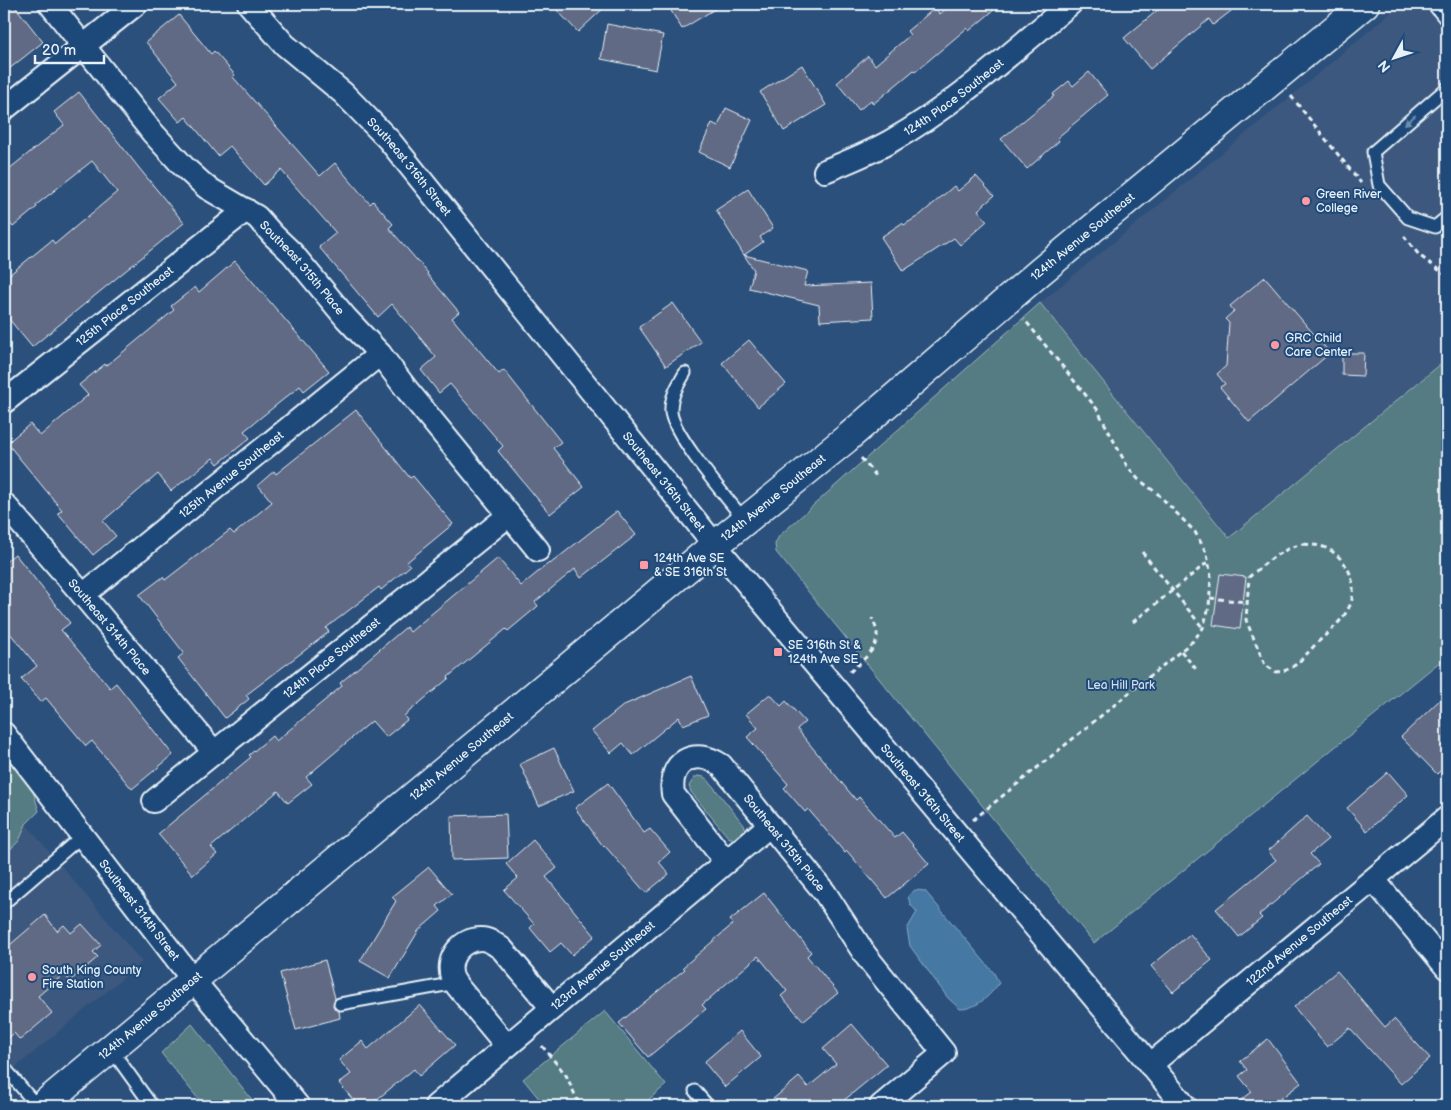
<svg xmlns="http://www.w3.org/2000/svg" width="1451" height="1110" font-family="'Balsamiq Sans',sans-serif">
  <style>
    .built { fill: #3c587e }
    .green { fill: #547b82; stroke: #9eb6bd }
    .water { fill: #4579a3; stroke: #86a9c5 }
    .building { fill: #616a84; stroke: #e8f1f8 }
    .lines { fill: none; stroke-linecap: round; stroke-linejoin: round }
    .lane-casing { stroke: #e8f1f8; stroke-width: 15 }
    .street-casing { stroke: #e8f1f8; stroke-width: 26 }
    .secondary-casing { stroke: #e8f1f8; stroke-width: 31 }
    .path { stroke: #e8f1f8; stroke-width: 3; stroke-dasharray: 5 4; stroke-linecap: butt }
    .lane { stroke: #1f4a7a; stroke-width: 11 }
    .street { stroke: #1f4a7a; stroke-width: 22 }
    .secondary { stroke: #1f4a7a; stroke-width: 28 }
    .oneway { fill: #6f8dac }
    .poi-dot { fill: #ff9aa2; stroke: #1f4a7a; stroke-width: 2 }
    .labels { text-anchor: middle; stroke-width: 4; stroke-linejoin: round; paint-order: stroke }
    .street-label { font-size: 12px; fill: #e8f1f8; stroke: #1f4a7a }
    .poi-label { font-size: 12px; fill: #e8f1f8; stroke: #1f4a7a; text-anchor: start }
    .park-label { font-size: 12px; fill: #d2dfe6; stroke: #1f4a7a }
  </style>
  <rect width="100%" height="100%" fill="#2c507c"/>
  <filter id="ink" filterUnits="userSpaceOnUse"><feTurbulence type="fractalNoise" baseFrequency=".02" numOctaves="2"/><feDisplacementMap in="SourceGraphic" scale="10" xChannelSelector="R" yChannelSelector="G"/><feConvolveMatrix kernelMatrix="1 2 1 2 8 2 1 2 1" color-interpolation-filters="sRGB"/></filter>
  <g filter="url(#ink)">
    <g class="built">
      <polygon points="1401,4 1447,4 1447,359 1229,538 1040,303 1289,98"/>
      <polygon points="26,824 142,962 4,1077 4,842"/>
    </g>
    <g class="green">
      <polygon points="1040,303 1229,538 1447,359 1447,656 1094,943 776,552 775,544 779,536"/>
      <polygon points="4,751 30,782 39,811 26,824 19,841 4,855"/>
      <path d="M698,776L704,777L708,780L744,825L746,830C742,839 736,840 728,837L691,792L689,786L694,778Z"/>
      <polygon points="605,1011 666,1085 641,1106 545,1106 523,1079"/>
      <polygon points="192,1024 257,1106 204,1106 161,1053"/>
    </g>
    <path class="water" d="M915,890L925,891L994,973L999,983C990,996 976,1009 960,1009L948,998L910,946L907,929L917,912L910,904L908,896Z"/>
    <g class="building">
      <polygon points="551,4 608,4 578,32"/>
      <polygon points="667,4 723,4 682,29"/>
      <polygon points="951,4 1001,4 969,31 967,28 915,72 914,70 873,104 871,100 859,110 837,83 868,56 875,65 910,35 907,31 935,8 940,14"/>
      <polygon points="1165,4 1240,4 1213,25 1209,19 1150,69 1124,38"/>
      <polygon points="14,5 43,42 4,73 4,13"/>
      <polygon points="179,15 211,54 214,51 235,75 233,77 320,176 335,163 370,204 373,201 393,224 389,228 428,273 427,274 459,312 452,318 499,374 504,370 561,442 553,448 584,487 550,514 498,451 503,446 450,384 439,393 421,370 436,357 392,304 378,317 319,247 336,233 281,170 264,185 230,146 218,156 186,117 180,122 159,98 178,82 146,42"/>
      <polygon points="607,24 663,35 656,70 601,59"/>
      <polygon points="802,65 826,105 784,131 760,92"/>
      <polygon points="1089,72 1108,95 1057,138 1059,141 1027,169 1001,139 1054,96 1053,94 1069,81 1073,86"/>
      <polygon points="79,92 139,168 184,223 32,347 4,313 4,279 52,240 55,244 117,192 92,161 36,205 37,207 13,227 4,216 4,173 64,125 54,112"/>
      <polygon points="726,108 752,120 730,167 699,152 712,123 718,126"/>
      <polygon points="976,176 994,196 978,210 987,221 960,245 954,238 903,271 881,237 902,223 904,225 920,215 954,186 958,191"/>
      <polygon points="748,189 773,228 760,237 763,242 744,255 716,210"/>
      <polygon points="744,255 808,271 804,286 871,283 873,318 820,321 819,305 749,288 754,270"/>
      <polygon points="235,261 329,371 304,391 300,386 244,431 250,438 218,464 213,458 171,491 158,474 103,521 116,536 93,555 58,513 62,510 7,443 30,424 40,436 88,395 79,385 105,364 106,366 174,310 171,306 195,287 199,292"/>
      <polygon points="1265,277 1330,353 1249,422 1220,387 1225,384 1217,374 1226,366 1229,323 1225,319 1234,311 1230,306"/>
      <polygon points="673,303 701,342 666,366 639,327"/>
      <polygon points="749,340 786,384 758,407 722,363"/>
      <polygon points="1342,353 1364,353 1363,376 1342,375"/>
      <polygon points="356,410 410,478 413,476 453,524 407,562 410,566 381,590 379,587 326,628 329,632 246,695 249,699 225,718 178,658 184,653 139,595 163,577 165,580 230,530 234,534 272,502 258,485 274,471 276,474"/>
      <polygon points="617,511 636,535 581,578 575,569 535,602 538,606 508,631 506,629 448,677 449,678 404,716 407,720 386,737 372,721 306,777 312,784 288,803 278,791 211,847 217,854 193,875 158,834 251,757 249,755 272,736 276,741 342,686 340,683 406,627 410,632 498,558 521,586 549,563 550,564"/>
      <polygon points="15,554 70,623 61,630 110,688 116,683 173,755 132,789 92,741 86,746 46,698 41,702 21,679 37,666 4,626 4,563"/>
      <polygon points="1220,574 1246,577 1240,629 1213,625"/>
      <polygon points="691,676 708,715 683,725 679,717 633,755 623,743 611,753 592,731 624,705"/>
      <polygon points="1447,693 1447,764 1437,774 1401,737"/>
      <polygon points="770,694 781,706 786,701 805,722 797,729 856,800 859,797 895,838 902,832 929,864 887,898 847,851 845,853 808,809 805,812 784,788 788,784 747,737 758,728 746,714"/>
      <polygon points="554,748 574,791 539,806 520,764"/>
      <polygon points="1388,772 1408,795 1367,831 1347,808"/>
      <polygon points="608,783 644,833 650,829 670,852 659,862 669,874 646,893 604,845 603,846 575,808"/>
      <polygon points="506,814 508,858 452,860 451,816"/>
      <polygon points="1307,816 1328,839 1310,854 1319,864 1259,915 1262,918 1239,937 1216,909 1276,860 1268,851"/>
      <polygon points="533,840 557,868 546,877 595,936 572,955 561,943 550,952 530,928 534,924 504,890 518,878 506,864"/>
      <polygon points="429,867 452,894 437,906 441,911 419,930 390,978 360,961 396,901 392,897"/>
      <polygon points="764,893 811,952 807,956 838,993 804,1021 781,996 787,991 758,956 702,1005 706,1009 648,1057 619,1023 685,969 683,967 733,924 730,920"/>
      <polygon points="45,915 57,931 64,925 71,933 82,924 101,945 93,952 98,957 70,981 64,974 38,996 52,1013 20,1040 14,1033 4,1042 4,950"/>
      <polygon points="1190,934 1212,960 1173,992 1151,966"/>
      <polygon points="325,960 335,998 333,1006 339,1011 340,1018 296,1030 280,973"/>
      <polygon points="1337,971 1385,1027 1394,1019 1430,1058 1401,1084 1350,1028 1327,1047 1294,1007"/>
      <polygon points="420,1005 455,1045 419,1076 414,1069 369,1106 358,1106 339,1083 351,1074 339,1060 362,1041 368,1049"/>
      <polygon points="852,1024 887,1065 837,1106 765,1106 799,1077 808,1087 836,1064 823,1049"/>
      <polygon points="740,1031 761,1057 725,1087 704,1062"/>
      <polygon points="1268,1039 1301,1083 1271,1106 1233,1106 1252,1092 1239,1076 1247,1070 1240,1061"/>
    </g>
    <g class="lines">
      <g class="lane-casing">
        <g id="lane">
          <polyline points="1433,4 1447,21"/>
          <polyline points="1447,88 1373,152 1379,185 1408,218 1435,227 1447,217"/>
          <path d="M685,373C678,385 670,397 671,412C673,435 728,499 745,521"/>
          <polyline points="4,903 82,836"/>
          <polyline points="340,1004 456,983"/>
          <polyline points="111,1049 152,1106"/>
          <polyline points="4,1067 37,1106"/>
          <polyline points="695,1091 708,1106"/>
        </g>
      </g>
      <g class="street-casing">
        <g id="street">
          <path id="s1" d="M50,4L152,132L183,166L206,187L257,217L273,235L292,253L346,318L380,354L408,391L538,550"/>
          <path id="s2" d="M249,4L285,45L343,93L389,140L715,545L1185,1106"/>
          <polyline points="4,109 136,4"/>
          <path id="s3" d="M825,171C847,162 870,153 891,141C956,104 1013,51 1070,4"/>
          <path id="s4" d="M4,402L246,210"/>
          <path id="s5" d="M4,504L83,595L214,752"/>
          <path id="s6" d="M83,595L380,354"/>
          <path id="s7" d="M4,734L193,980L298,1106"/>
          <path id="s8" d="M154,801L509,515"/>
          <path id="s9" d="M726,862L673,794C668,762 694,747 721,765L825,893L866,956L944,1053L881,1106"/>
          <polyline points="1374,880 1447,968"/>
          <path d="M507,1046L458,987C456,984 453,980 452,977C446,958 461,939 481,939C489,939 495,944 502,949L552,1008"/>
          <path id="s10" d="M1150,1065L1447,818"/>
          <path id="s11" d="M436,1106L770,825"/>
        </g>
      </g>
      <g class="secondary-casing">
        <g id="secondary">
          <path id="s12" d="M42,1106L715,545L846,439L1041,271L1365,4"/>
        </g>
      </g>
      <g class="path">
        <polyline points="1291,96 1361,183"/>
        <polyline points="1404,236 1419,255 1447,276"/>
        <polyline points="861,458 877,477"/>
        <path d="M1304,544C1313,545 1322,545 1330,550C1352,564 1361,592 1345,614C1338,625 1325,635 1316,644C1303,657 1295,671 1276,672L1265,665L1246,620L1249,577C1267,562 1280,549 1304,544Z"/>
        <polyline points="1142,552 1203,628"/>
        <polyline points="1210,598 1247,602"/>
        <polyline points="1133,622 1208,562"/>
        <polyline points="1181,651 1196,669"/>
        <path d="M850,672C860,662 878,650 877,634C877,629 874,623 872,618"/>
        <polyline points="973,820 1193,641 1203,628 1209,607 1211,576 1207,554 1195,532 1158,494 1138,479 1127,466 1097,409 1024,319"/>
        <polyline points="542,1046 566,1075 580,1106"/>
      </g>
      <use href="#lane" class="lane"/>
      <use href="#street" class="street"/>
      <use href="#secondary" class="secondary"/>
    </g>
    <defs><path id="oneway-solid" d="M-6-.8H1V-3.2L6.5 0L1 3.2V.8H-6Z" transform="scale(1.25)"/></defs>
    <use class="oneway" href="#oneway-solid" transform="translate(1410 120) rotate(139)"/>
  </g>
  <g class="poi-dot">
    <circle cx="1306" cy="201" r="5"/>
    <circle cx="1275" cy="345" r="5"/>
    <rect x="639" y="560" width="10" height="10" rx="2.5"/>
    <rect x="773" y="647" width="10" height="10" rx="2.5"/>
    <circle cx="32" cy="977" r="5"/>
  </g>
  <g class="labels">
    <g class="street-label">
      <text dy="4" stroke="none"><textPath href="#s3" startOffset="149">124th Place Southeast</textPath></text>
      <text dy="4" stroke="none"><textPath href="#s2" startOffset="229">Southeast 316th Street</textPath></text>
      <text dy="4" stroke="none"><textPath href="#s12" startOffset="1356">124th Avenue Southeast</textPath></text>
      <text dy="4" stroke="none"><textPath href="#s1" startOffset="368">Southeast 315th Place</textPath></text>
      <text dy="4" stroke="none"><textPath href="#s4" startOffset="154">125th Place Southeast</textPath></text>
      <text dy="4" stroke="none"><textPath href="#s6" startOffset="191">125th Avenue Southeast</textPath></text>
      <text dy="4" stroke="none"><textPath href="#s2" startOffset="634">Southeast 316th Street</textPath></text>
      <text dy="4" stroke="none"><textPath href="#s12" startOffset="951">124th Avenue Southeast</textPath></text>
      <text dy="4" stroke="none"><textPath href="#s5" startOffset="162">Southeast 314th Place</textPath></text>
      <text dy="4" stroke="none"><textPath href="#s8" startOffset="228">124th Place Southeast</textPath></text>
      <text dy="4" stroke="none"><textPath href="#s12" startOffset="546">124th Avenue Southeast</textPath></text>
      <text dy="4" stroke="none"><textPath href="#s2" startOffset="1039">Southeast 316th Street</textPath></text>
      <text dy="4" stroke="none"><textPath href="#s9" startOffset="262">Southeast 315th Place</textPath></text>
      <text dy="4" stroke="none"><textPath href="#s7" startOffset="222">Southeast 314th Street</textPath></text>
      <text dy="4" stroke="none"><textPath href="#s10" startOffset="194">122nd Avenue Southeast</textPath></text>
      <text dy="4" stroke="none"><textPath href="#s11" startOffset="218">123rd Avenue Southeast</textPath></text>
      <text dy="4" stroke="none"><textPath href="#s12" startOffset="141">124th Avenue Southeast</textPath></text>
    </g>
    <g class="poi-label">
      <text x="1316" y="198">Green River<tspan x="1316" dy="14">College</tspan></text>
      <text x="1285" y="342">GRC Child<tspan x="1285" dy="14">Care Center</tspan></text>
      <text x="654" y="562">124th Ave SE<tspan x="654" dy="14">&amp; SE 316th St</tspan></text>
      <text x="788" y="649">SE 316th St &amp;<tspan x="788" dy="14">124th Ave SE</tspan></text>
      <text x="42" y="974">South King County<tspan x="42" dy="14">Fire Station</tspan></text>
    </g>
    <g class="park-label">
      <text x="1121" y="689">Lea Hill Park</text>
    </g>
  </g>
  <rect width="1451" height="1110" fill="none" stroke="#1f4a7a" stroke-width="20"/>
  <rect x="10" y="10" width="1431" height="1090" fill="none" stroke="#e8f1f8" stroke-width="2" filter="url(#ink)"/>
  <g transform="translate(1394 58) rotate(230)" stroke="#1f4a7a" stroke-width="4" paint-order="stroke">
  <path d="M0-4L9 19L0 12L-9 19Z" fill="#e8f1f8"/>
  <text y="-8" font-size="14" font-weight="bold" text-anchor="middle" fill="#e8f1f8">N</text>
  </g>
  <path d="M35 55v8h69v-8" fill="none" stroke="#e8f1f8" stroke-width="2.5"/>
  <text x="42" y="55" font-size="15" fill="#e8f1f8" stroke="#1f4a7a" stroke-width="4" paint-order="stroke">20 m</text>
</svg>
